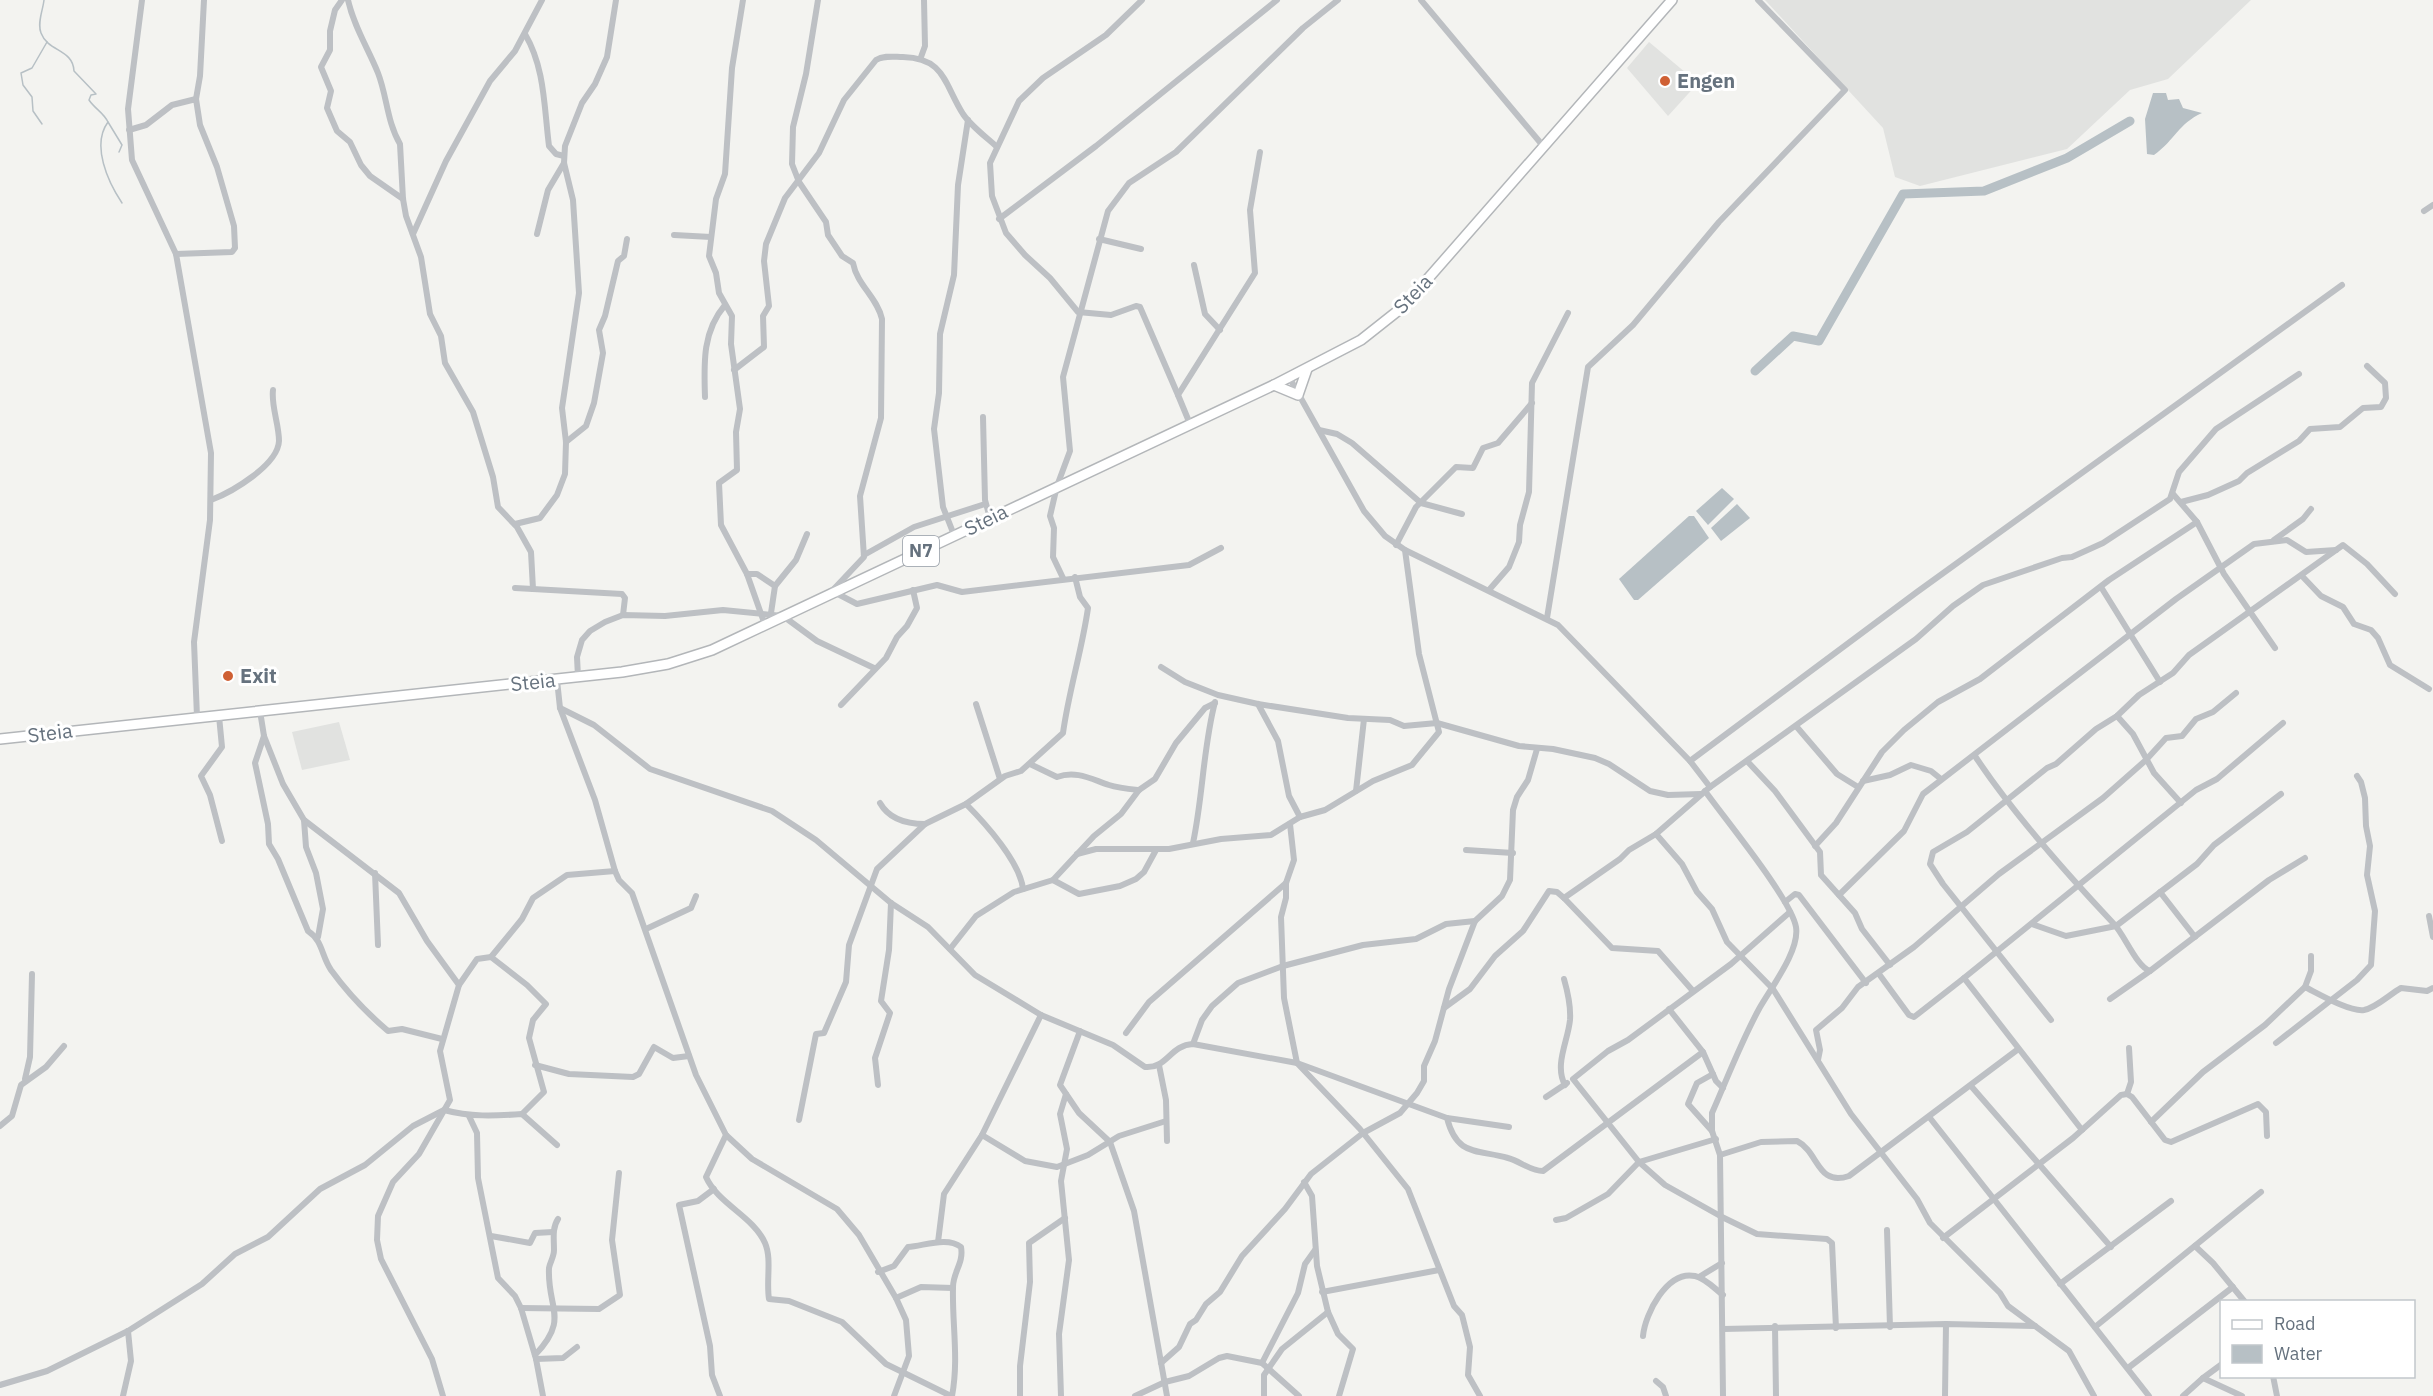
<svg xmlns="http://www.w3.org/2000/svg" width="2433" height="1396" font-family="'IBM Plex Sans',sans-serif">
  <style>
    .built { fill: #e1e2e0 }
    .water { fill: #b7c0c5 }
    .lines { fill: none; stroke-linecap: round; stroke-linejoin: round }
    .stream { stroke: #b7c0c5; stroke-width: 1.5 }
    .river { stroke: #b7c0c5; stroke-width: 9 }
    .primary-casing { stroke: #b3b6b9; stroke-width: 12 }
    .street { stroke: #bdc0c4; stroke-width: 6 }
    .primary { stroke: #fff; stroke-width: 9 }
    .poi-dot { fill: #cf6034; stroke: #fff; stroke-width: 2 }
    .labels { text-anchor: middle; stroke-width: 6; stroke-linejoin: round; paint-order: stroke }
    .shield { fill: #fff; stroke: #949ca5; stroke-width: 1.5 }
    .shield-label { font-size: 18px; font-weight: bold; fill: #66727e }
    .poi-label { font-size: 20px; font-weight: bold; fill: #66727e; stroke: #fff; text-anchor: start }
    .street-label { font-size: 20px; fill: #66727e; stroke: #fff }
  </style>
  <rect width="100%" height="100%" fill="#f3f3f0"/>
  <g class="built">
    <polygon points="1765,0 2251,0 2168,79 2130,90 2067,149 1920,186 1895,177 1883,128"/>
    <polygon points="1649,42 1698,83 1668,116 1627,68"/>
    <polygon points="339,722 350,760 302,770 292,732"/>
  </g>
  <g class="water">
    <path d="M2153,93H2166L2168,100L2179,99L2183,108L2202,113C2178,124 2175,140 2154,155L2147,154L2145,119Z"/>
    <polygon points="1722,488 1734,499 1708,525 1696,511"/>
    <polygon points="1737,504 1750,518 1721,541 1711,528"/>
    <polygon points="1689,516 1694,516 1709,538 1638,600 1634,600 1619,579"/>
  </g>
  <g class="lines">
    <g class="stream">
      <path d="M44,0C43,10 37,23 41,33C48,52 73,49 74,71L96,94L91,95L89,100C95,109 103,112 108,122C91,145 108,182 122,203"/>
      <polyline points="108,122 122,145 119,152"/>
      <polyline points="42,124 33,111 32,97 23,85 21,73 32,68 47,42"/>
    </g>
    <polyline class="river" points="1755,371 1793,336 1819,341 1903,194 1984,191 2067,158 2130,121"/>
    <g class="primary-casing">
      <g id="primary">
        <polyline points="1274,385 1298,395 1307,369"/>
        <polyline points="0,739 622,672 668,664 712,650 1274,385 1361,340 1404,306 1672,0"/>
      </g>
    </g>
    <g class="street">
      <polyline points="142,0 128,109 132,160 176,254 211,453 210,520 194,642 197,717"/>
      <polyline points="342,0 335,10 330,31 330,50 321,67 331,91 327,108 337,131 350,142 361,165 370,176 403,199"/>
      <path d="M348,0C354,27 368,48 378,73C387,96 387,122 400,144L403,199L406,216L421,257L430,314L441,336L445,363L473,412L493,477L498,507L517,527L531,552L533,589"/>
      <polyline points="743,0 732,68 725,174 716,199 709,256 716,273 719,293 732,316 731,344 740,409 736,432 737,470 719,483 721,525 747,574 765,625"/>
      <path d="M818,0L806,74L793,127L792,164L799,182L826,222L828,235L842,256L853,263C857,285 877,297 882,319L881,418L860,496L864,557L831,592"/>
      <polyline points="1142,0 1106,35 1043,78 1019,101 990,163 992,196 1006,233 1025,255 1050,278 1078,312 1111,315 1136,306 1140,307 1178,395"/>
      <polyline points="1421,0 1544,147"/>
      <path d="M525,34C545,68 544,107 549,146L556,154L564,156"/>
      <polyline points="921,57 925,46 924,0"/>
      <polyline points="196,99 200,76 204,0"/>
      <polyline points="129,130 146,125 172,105 196,99 200,125 217,167 234,226 235,248 232,252 176,254"/>
      <polyline points="2424,211 2433,205"/>
      <polyline points="999,219 1096,146 1277,0"/>
      <polyline points="413,234 446,161 490,81 515,51 542,0"/>
      <polyline points="537,234 548,190 564,163"/>
      <polyline points="674,235 711,237"/>
      <polyline points="1099,239 1141,249"/>
      <polyline points="1194,265 1205,314 1220,330"/>
      <path d="M734,370L764,347L763,316L769,306L764,261L766,244L785,198L819,153L844,100L876,60C884,55 894,57 903,57C945,58 944,84 963,114C971,126 986,137 997,147"/>
      <polyline points="1289,377 1364,511 1385,536 1405,550 1558,625 1690,761 1710,787"/>
      <path d="M705,397C704,364 702,332 725,305"/>
      <polyline points="983,417 985,500 990,518"/>
      <polyline points="1190,424 1178,395 1255,273 1250,210 1260,152"/>
      <polyline points="1319,430 1337,434 1352,443 1421,503 1462,514"/>
      <polyline points="566,442 586,426 594,403 603,353 599,330 605,316 618,261 624,256 627,239"/>
      <polyline points="2173,494 2197,522 2224,574 2275,648"/>
      <path d="M211,500C232,492 278,465 279,441C279,424 271,406 273,390"/>
      <polyline points="2181,502 2208,495 2239,481 2247,473 2299,441 2310,429 2340,427 2363,408 2381,407 2386,398 2385,383 2367,366"/>
      <polyline points="515,524 540,518 557,495 565,474 566,442 562,408 579,293 573,200 564,163 565,146 582,103 595,84 607,57 616,0"/>
      <polyline points="954,535 943,507 934,429 939,393 940,334 954,275 958,185 968,120"/>
      <polyline points="2274,540 2303,519 2311,509"/>
      <polyline points="1396,545 1416,507 1456,467 1473,468 1483,448 1498,443 1532,403"/>
      <polyline points="864,555 914,527 985,504"/>
      <polyline points="747,574 757,574 775,586"/>
      <polyline points="2302,576 2321,596 2343,607 2354,624 2371,630 2378,638 2390,665 2429,689"/>
      <polyline points="1063,578 1053,557 1054,528 1050,516 1057,486 1070,451 1063,377 1108,211 1129,183 1176,152 1303,28 1338,0"/>
      <polyline points="2101,587 2160,682"/>
      <polyline points="515,588 622,594 625,598 623,615"/>
      <polyline points="1489,590 1509,567 1519,542 1520,525 1529,492 1532,383 1568,313"/>
      <polyline points="834,592 857,604 937,585 962,592 1189,565 1221,548"/>
      <polyline points="771,613 775,586 796,560 807,534"/>
      <polyline points="1547,618 1588,367 1633,325 1719,222 1845,90 1758,0"/>
      <polyline points="1161,667 1185,682 1218,695 1258,704 1348,718 1390,720 1404,726 1437,723 1519,746 1553,749 1595,758 1609,764 1650,791 1668,795 1701,794"/>
      <polyline points="578,677 577,657 582,640 590,631 605,622 623,615 665,616 723,610 783,616 817,641 874,668"/>
      <polyline points="557,680 560,708 595,800 615,871 619,880 632,893 696,1075 726,1135 752,1159 837,1209 859,1235 896,1298 906,1320 909,1356 894,1396"/>
      <polyline points="976,704 1000,779"/>
      <polyline points="1258,704 1278,741 1289,796 1300,817"/>
      <polyline points="841,705 886,658 897,637 907,626 917,608 913,590"/>
      <path d="M560,708L594,725L650,769L772,811L816,840L891,903L928,927L975,975L1041,1015L1113,1045L1145,1067C1167,1069 1170,1045 1193,1044L1297,1063L1447,1118C1457,1157 1477,1149 1508,1158C1520,1161 1530,1171 1543,1171L1703,1052"/>
      <polyline points="260,711 264,736 283,784 304,820 399,893 427,941 459,985 440,1051 450,1100 419,1154 393,1182 378,1216 377,1240 381,1259 432,1359 443,1396"/>
      <polyline points="219,716 222,747 201,776 210,795 222,841"/>
      <polyline points="2117,716 2133,734 2154,773 2181,803"/>
      <polyline points="1796,726 1837,774 1858,787"/>
      <path d="M264,736L255,763L268,824L269,844L278,859L308,931C323,941 321,955 331,970C347,992 368,1014 388,1031L402,1029L442,1039"/>
      <path d="M1975,756C2014,815 2066,873 2114,924C2125,936 2137,967 2150,971L2269,880L2305,858"/>
      <polyline points="1690,761 1917,592 2342,285"/>
      <polyline points="1747,761 1775,791 1820,852 1821,875 1855,913 1862,929 1890,965"/>
      <path d="M1030,764L1057,777C1076,770 1091,779 1109,785C1118,788 1129,789 1139,790"/>
      <polyline points="1863,781 1890,775 1911,765 1931,771 1941,779"/>
      <polyline points="1356,791 1364,719"/>
      <path d="M1705,791C1725,819 1791,899 1796,927C1800,951 1770,989 1759,1009C1741,1042 1727,1079 1712,1113V1131L1720,1155L1723,1396"/>
      <path d="M880,803C889,819 907,824 925,824"/>
      <path d="M966,804C985,823 1020,862 1023,889"/>
      <polyline points="304,820 306,847 316,873 323,909 318,937"/>
      <polyline points="1290,824 1294,860 1286,883 1286,898 1281,917 1284,998 1297,1063 1360,1129 1408,1189 1454,1306 1462,1315 1470,1347 1468,1375 1480,1396"/>
      <polyline points="1656,834 1682,864 1697,892 1712,909 1727,942 1773,989 1851,1114 1917,1199 1930,1223 2000,1293 2008,1306 2069,1351 2094,1396"/>
      <path d="M1193,843C1203,796 1203,748 1215,702"/>
      <polyline points="1815,846 1836,823 1882,752 1904,730 1938,702 1980,679 2109,580 2197,522"/>
      <polyline points="1466,850 1513,853"/>
      <polyline points="1077,854 1096,849 1169,849 1221,839 1271,835 1300,817 1325,810 1373,781 1412,765 1439,732 1419,654 1405,550"/>
      <polyline points="375,873 378,945"/>
      <polyline points="1053,880 1094,836 1121,814 1139,790 1155,779 1176,743 1205,708 1215,703"/>
      <polyline points="2160,892 2195,937"/>
      <polyline points="1839,895 1904,831 1923,794 2176,599 2254,544 2287,540 2306,552 2336,550"/>
      <polyline points="1564,898 1620,859 1629,850 1656,834 1710,787 1916,639 1953,606 1983,585 2062,558 2072,557 2103,543 2170,499 2179,472 2216,429 2299,374"/>
      <polyline points="1785,902 1795,894 1799,895 1866,983"/>
      <polyline points="1790,912 1731,964 1628,1040 1608,1051 1573,1079 1639,1162 1665,1185 1722,1217 1757,1234 1827,1239 1832,1243 1836,1328"/>
      <polyline points="2429,916 2433,937"/>
      <polyline points="2032,924 2066,936 2116,926 2197,864 2214,845 2281,794"/>
      <polyline points="646,929 691,908 696,896"/>
      <polyline points="950,949 976,916 1014,892 1053,880 1079,894 1120,886 1136,879 1144,872 1156,850"/>
      <polyline points="491,957 527,985 546,1004 533,1020 529,1038 544,1092 522,1114"/>
      <polyline points="1879,974 1909,1015 1914,1017 1964,978"/>
      <path d="M1564,979C1568,993 1571,1006 1570,1020C1568,1041 1554,1065 1565,1085"/>
      <polyline points="459,985 477,959 491,957 522,919 533,898 567,875 615,871"/>
      <path d="M2305,987C2319,994 2350,1012 2364,1010C2376,1008 2390,994 2401,988L2427,991L2433,988"/>
      <polyline points="2110,999 2150,971"/>
      <polyline points="1444,1008 1470,989 1495,956 1523,931 1549,891 1557,892 1564,898 1612,948 1658,951 1693,991"/>
      <polyline points="1669,1009 1703,1052 1716,1081 1723,1088"/>
      <polyline points="2051,1020 1943,884 1930,864 1933,852 1967,832 2047,768 2056,764 2096,729 2117,716 2139,695 2173,673 2189,655 2343,545 2367,564 2395,594"/>
      <polyline points="1080,1031 1060,1085 1079,1113 1110,1142 1134,1211 1167,1396"/>
      <polyline points="1126,1033 1149,1002 1286,883"/>
      <polyline points="2276,1043 2357,980 2371,965 2375,911 2367,875 2370,846 2366,826 2365,798 2361,782 2357,776"/>
      <polyline points="1193,1044 1202,1020 1212,1006 1238,983 1283,966 1363,945 1416,939 1446,924 1475,921"/>
      <polyline points="1818,1060 1820,1050 1816,1030 1842,1008 1858,987 1914,947 1999,874 2103,798 2146,760 2166,738 2182,736 2196,719 2213,712 2236,693"/>
      <polyline points="535,1065 569,1074 633,1077 639,1074 654,1047 673,1058 689,1056"/>
      <polyline points="1159,1065 1166,1100 1167,1141"/>
      <polyline points="25,1079 30,1057 32,974"/>
      <polyline points="878,1085 875,1058 890,1013 881,1001 889,950 891,903"/>
      <polyline points="1971,1086 2111,1247"/>
      <polyline points="2127,1094 2131,1082 2129,1048"/>
      <polyline points="1546,1097 1567,1083"/>
      <polyline points="469,1116 477,1133 478,1178 498,1278 515,1296 521,1308 536,1359 543,1396"/>
      <polyline points="1447,1118 1509,1127"/>
      <polyline points="1930,1118 2149,1396"/>
      <path d="M799,1120L816,1034L824,1033L846,982L849,945L877,869L925,824L966,804L1005,776L1021,771L1063,733C1069,690 1082,650 1088,608L1080,597L1075,577"/>
      <polyline points="2151,1122 2203,1072 2265,1025 2305,987 2311,971 2311,956"/>
      <polyline points="0,1126 12,1116 21,1085 46,1067 64,1046"/>
      <polyline points="2082,1130 1964,978 2196,790 2217,779 2283,723"/>
      <polyline points="1712,1131 1688,1104 1697,1083 1713,1074"/>
      <path d="M726,1135L706,1177C718,1204 753,1216 765,1243C772,1259 766,1281 769,1299L789,1301L842,1322L886,1364L951,1396"/>
      <polyline points="982,1135 1025,1161 1057,1167 1088,1155 1119,1136 1166,1121"/>
      <path d="M1720,1155L1761,1142L1797,1141C1819,1152 1817,1187 1849,1176L2017,1050"/>
      <polyline points="1304,1182 1312,1196 1317,1266 1328,1312 1338,1334 1353,1349 1339,1396"/>
      <polyline points="714,1189 698,1201 679,1205 710,1346 712,1375 720,1396"/>
      <polyline points="1556,1220 1566,1218 1608,1194 1639,1162 1716,1139"/>
      <polyline points="1887,1230 1890,1327"/>
      <polyline points="491,1236 530,1243 535,1233 553,1232"/>
      <polyline points="1943,1238 2073,1138 2121,1095 2127,1094 2132,1097 2165,1140 2171,1142 2258,1104 2266,1112 2267,1136"/>
      <polyline points="938,1242 944,1194 982,1135 1041,1015"/>
      <polyline points="2195,1246 2213,1263 2245,1302"/>
      <path d="M878,1272L894,1266L908,1247C924,1246 947,1236 961,1247C964,1263 953,1272 953,1287C952,1324 959,1359 952,1396"/>
      <polyline points="1699,1277 1722,1263"/>
      <polyline points="2060,1284 2171,1201"/>
      <polyline points="1322,1292 1439,1270"/>
      <polyline points="896,1298 921,1287 953,1288"/>
      <polyline points="521,1308 599,1309 620,1295 612,1240 619,1173"/>
      <polyline points="1775,1326 1776,1396"/>
      <polyline points="2095,1327 2261,1192"/>
      <polyline points="1723,1329 1946,1324 2035,1326"/>
      <path d="M1643,1336C1645,1314 1667,1270 1695,1276C1705,1278 1715,1289 1723,1295"/>
      <path d="M535,1355C570,1318 547,1309 549,1268C550,1262 554,1257 554,1250C554,1239 552,1228 558,1219"/>
      <polyline points="536,1359 563,1358 577,1347"/>
      <polyline points="1161,1363 1179,1347 1190,1324 1196,1320 1206,1304 1220,1292 1242,1256 1285,1209 1311,1174 1363,1133 1400,1113 1417,1093 1424,1081 1424,1066 1435,1041 1449,989 1475,921 1502,896 1510,880 1513,810 1517,797 1528,780 1537,749"/>
      <polyline points="1262,1363 1298,1293 1305,1264 1315,1250"/>
      <polyline points="2128,1368 2233,1287"/>
      <polyline points="2273,1376 2277,1396"/>
      <polyline points="2203,1378 2222,1364"/>
      <polyline points="1656,1381 1663,1387 1666,1396"/>
      <path d="M0,1385L47,1371L128,1331L202,1284L235,1254L268,1237L320,1189L365,1165L413,1126L444,1110C470,1117 494,1116 522,1114L557,1145"/>
      <polyline points="123,1396 131,1361 128,1331"/>
      <polyline points="1020,1396 1020,1366 1030,1282 1029,1243 1065,1218"/>
      <polyline points="1061,1396 1059,1334 1069,1260 1061,1181 1067,1149 1060,1114 1066,1094"/>
      <polyline points="1135,1396 1165,1382 1189,1376 1219,1358 1227,1356 1262,1363 1299,1396"/>
      <polyline points="1264,1396 1264,1375 1282,1349 1328,1312"/>
      <polyline points="1945,1396 1946,1324"/>
      <polyline points="2183,1396 2203,1378 2242,1396"/>
    </g>
    <use href="#primary" class="primary"/>
  </g>
  <g class="poi-dot">
    <circle cx="1665" cy="81" r="6"/>
    <circle cx="228" cy="676" r="6"/>
  </g>
  <g class="labels">
    <rect class="shield" x="903" y="536" width="36" height="30" rx="4.5"/>
    <g class="shield-label">
      <text x="921" y="557">N7</text>
    </g>
    <g class="poi-label">
      <text x="1677" y="88">Engen</text>
      <text x="240" y="683">Exit</text>
    </g>
    <g class="street-label">
      <text transform="translate(1413 294) rotate(-46)" y="7">Steia</text>
      <text transform="translate(986 520) rotate(-26)" y="7">Steia</text>
      <text transform="translate(533 682) rotate(-6)" y="7">Steia</text>
      <text transform="translate(50 733) rotate(-7)" y="7">Steia</text>
    </g>
  </g>
  <rect x="2220" y="1300" width="195" height="78" fill="#ffffff" stroke="#c2c7cb" stroke-width="1.5"/>
  <rect x="2232" y="1320" width="30" height="9" fill="#ffffff" stroke="#c2c7cb" stroke-width="1.5"/>
  <text x="2274" y="1330" font-size="18" fill="#66727e">Road</text>
  <rect x="2232" y="1345" width="30" height="18" fill="#b7c0c5" stroke="#c2c7cb" stroke-width="1.5"/>
  <text x="2274" y="1360" font-size="18" fill="#66727e">Water</text>
</svg>
